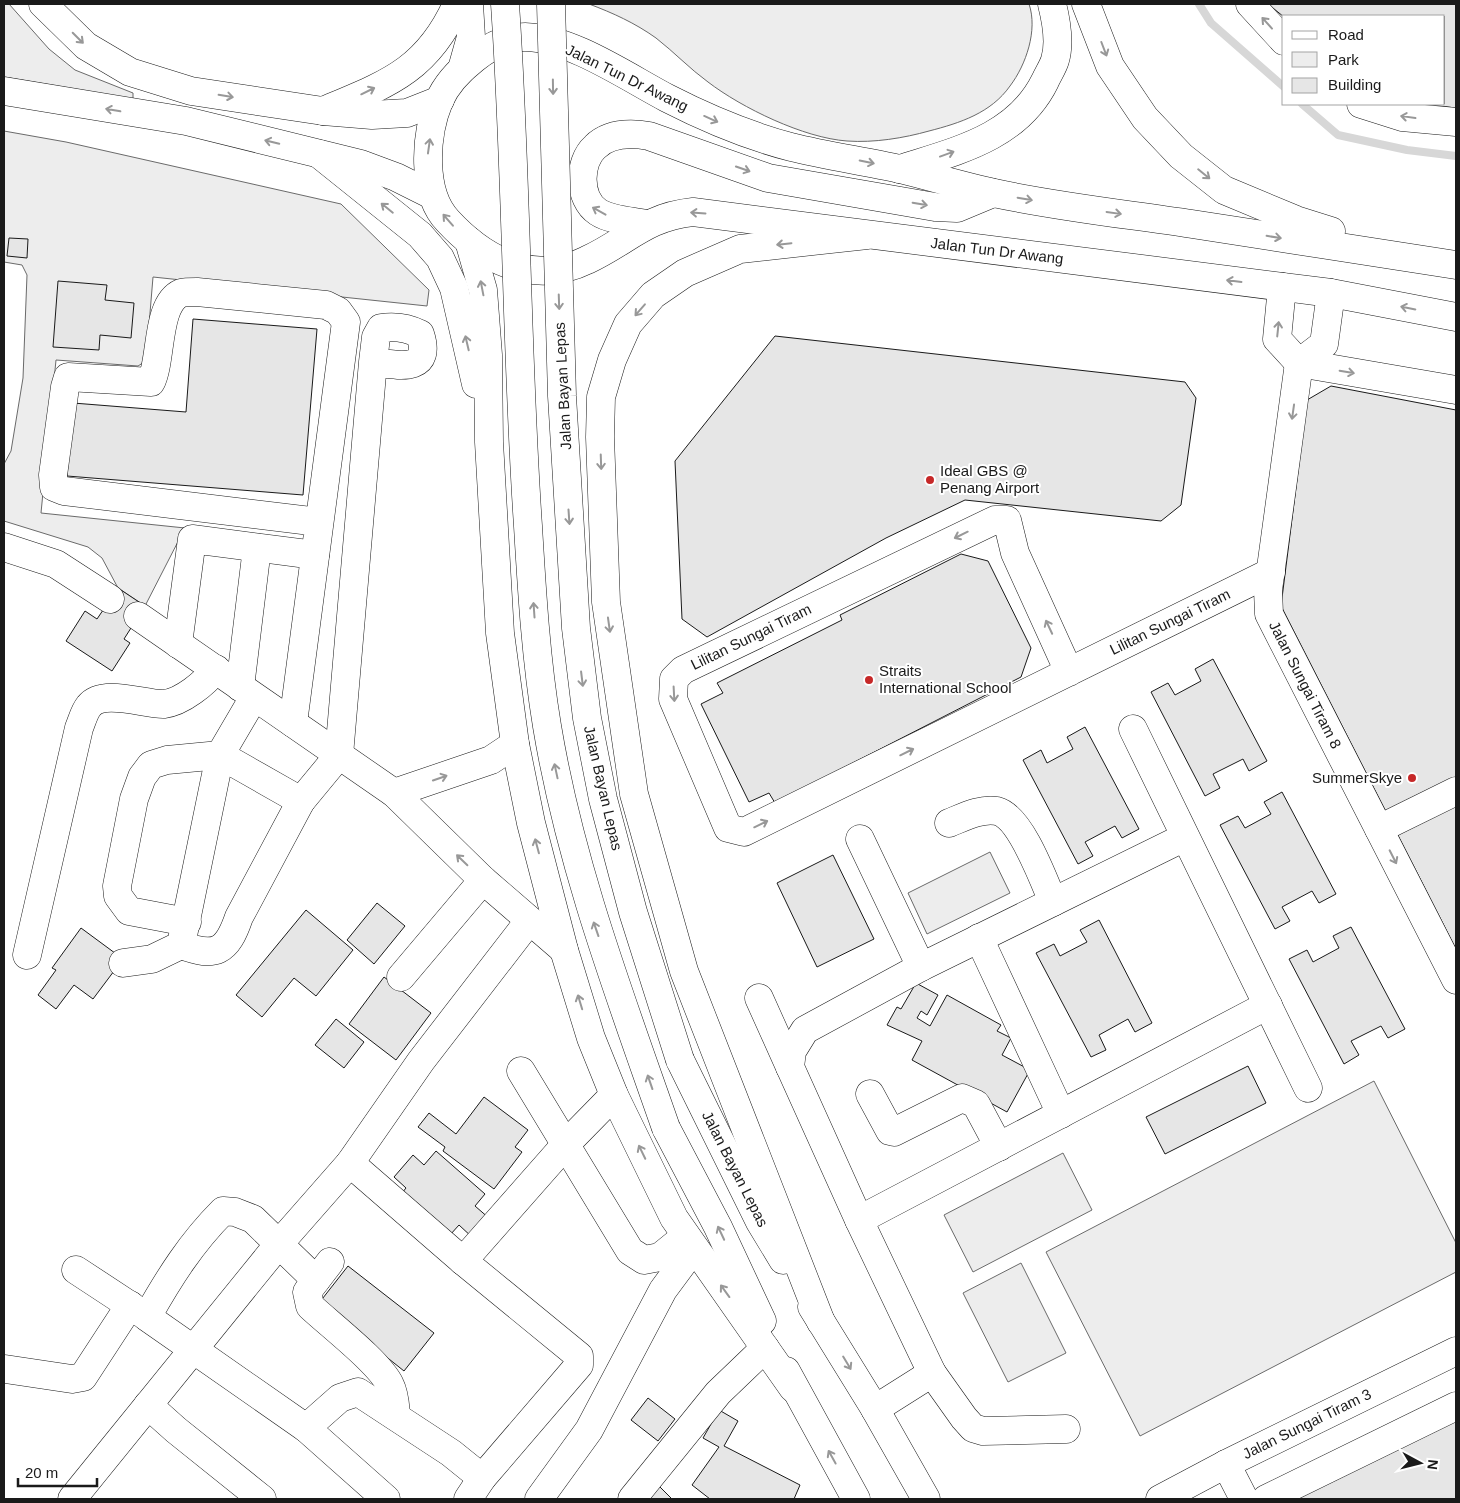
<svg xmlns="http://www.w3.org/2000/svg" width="1460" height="1503" font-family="Helvetica,sans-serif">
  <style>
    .green { fill: #ededed; stroke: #6a6a6a }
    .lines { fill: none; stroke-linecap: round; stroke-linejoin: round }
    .stream { stroke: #d7d7d7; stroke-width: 8 }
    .building { fill: #e6e6e6; stroke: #1a1a1a }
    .minor-casing { stroke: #1a1a1a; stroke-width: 29 }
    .major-casing { stroke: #1a1a1a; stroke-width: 29 }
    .highway-casing { stroke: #1a1a1a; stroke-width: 29 }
    .minor { stroke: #fff; stroke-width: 28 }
    .major { stroke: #fff; stroke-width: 28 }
    .highway { stroke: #fff; stroke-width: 28 }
    .highway-bridge-casing { stroke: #1a1a1a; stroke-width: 29; stroke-linecap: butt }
    .highway-bridge { stroke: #fff; stroke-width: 28 }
    .oneway { stroke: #989898 }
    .poi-dot { fill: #c62828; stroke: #fff; stroke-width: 2 }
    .labels { text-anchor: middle; stroke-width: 4; stroke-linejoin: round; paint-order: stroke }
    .street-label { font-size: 15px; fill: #1a1a1a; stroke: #fff }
    .poi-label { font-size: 15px; fill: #1a1a1a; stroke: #fff; text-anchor: start }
  </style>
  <rect width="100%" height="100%" fill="#fff"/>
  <g class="green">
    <polygon points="4,4 9,4 49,49 75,70 133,93 133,99 4,77"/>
    <path d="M589,4H1029C1038,30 1026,65 1010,86C991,113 960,123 929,131C904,138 874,143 847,141C804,138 742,108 708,82C690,69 674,52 656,38C635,23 613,13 589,4Z"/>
    <polygon points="4,131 66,142 341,204 429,290 427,306 153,277 146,361 138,366 56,360 41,513 185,528 145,606 118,588 102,558 88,547 4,521 4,464 11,451 23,378 27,275 22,265 4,262"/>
    <polygon points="990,852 1010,893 927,934 908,893"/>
    <polygon points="1374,1081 1456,1243 1456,1272 1140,1436 1046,1252"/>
    <polygon points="1063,1153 1092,1210 973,1272 944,1215"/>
    <polygon points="1021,1263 1066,1353 1008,1382 963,1293"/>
  </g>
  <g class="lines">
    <g class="stream">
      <polyline points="1199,4 1211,23 1284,87"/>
      <polyline points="1302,104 1338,135 1407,150 1456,156"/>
    </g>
  </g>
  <g class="building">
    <polygon points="1268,4 1456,4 1456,108 1421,104 1444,104 1444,16 1284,17"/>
    <polygon points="9,238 28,239 27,258 7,256"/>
    <polygon points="58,281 107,285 105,300 134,303 131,338 100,335 99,350 53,347"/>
    <polygon points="193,319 317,329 303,495 67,476 73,403 186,412"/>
    <polygon points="775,336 1185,382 1196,398 1181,505 1161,521 965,500 886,538 707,637 682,619 675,461"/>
    <polygon points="1331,386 1456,410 1456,949 1281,606 1307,400"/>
    <polygon points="961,554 988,561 1031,648 1021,677 775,803 769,793 749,802 701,704 723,693 717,683 842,620 840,615"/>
    <polygon points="118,588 145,606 124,639 130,643 112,671 66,641 85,611 97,619"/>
    <polygon points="1213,659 1267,761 1249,771 1243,759 1213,774 1220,788 1205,796 1151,692 1168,683 1175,695 1201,681 1195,669"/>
    <polygon points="1085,727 1139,829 1122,838 1115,826 1085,842 1093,856 1078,864 1023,760 1041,750 1047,763 1073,749 1067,737"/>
    <polygon points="1282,792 1336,894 1319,903 1312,891 1282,907 1290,921 1275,929 1220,825 1238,816 1245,828 1271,814 1264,802"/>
    <polygon points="833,855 874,939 817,967 777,883"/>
    <polygon points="377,903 405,926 374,964 347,940"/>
    <polygon points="306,910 353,950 316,996 294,978 262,1017 236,995"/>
    <polygon points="1099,920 1152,1023 1135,1032 1128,1019 1099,1035 1106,1050 1091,1057 1036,953 1054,944 1060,956 1087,942 1080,930"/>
    <polygon points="1351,927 1405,1029 1388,1038 1381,1026 1351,1041 1359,1055 1344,1064 1289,959 1307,950 1313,962 1339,948 1333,936"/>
    <polygon points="81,928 123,959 93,999 74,985 56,1009 38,995 56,970 52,968"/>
    <polygon points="384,977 431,1013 396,1060 349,1024"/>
    <polygon points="916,983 938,995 927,1015 921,1011 917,1018 930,1026 947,995 1001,1025 997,1031 1011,1038 1002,1055 1030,1070 1007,1112 912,1060 922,1041 887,1025 897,1007 901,1009"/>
    <polygon points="336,1019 364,1042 344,1068 315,1045"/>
    <polygon points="1248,1066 1266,1103 1165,1154 1146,1117"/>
    <polygon points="484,1097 528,1130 515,1147 522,1152 494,1189 443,1151 445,1147 418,1127 429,1113 456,1134"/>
    <polygon points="436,1151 485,1194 475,1206 490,1219 473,1238 459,1225 450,1235 402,1193 406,1188 394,1177 413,1155 424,1165"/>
    <polygon points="348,1266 434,1333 404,1371 319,1303"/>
    <polygon points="648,1398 675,1419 658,1441 631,1420"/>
    <polygon points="719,1410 738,1421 724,1446 800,1485 794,1499 710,1499 692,1485 719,1447 703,1438"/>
    <polygon points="1456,1419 1456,1499 1295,1499"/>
    <polygon points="659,1486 672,1499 647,1499"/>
  </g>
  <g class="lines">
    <g class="minor-casing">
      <g id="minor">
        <polyline points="43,4 86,46 130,72 191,91 323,111 372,115 407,113 440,100"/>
        <polyline points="1250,4 1284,41"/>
        <polyline points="4,91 186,121 361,164 396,177 432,195"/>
        <polyline points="1361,104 1402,117 1456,122"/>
        <polyline points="1282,287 1277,339 1299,363"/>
        <polyline points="1331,293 1324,344 1299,363 1268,590 1269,614 1456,980"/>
        <polyline points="1299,363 1456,390"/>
        <polyline points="4,547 56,564 110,599"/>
        <polyline points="138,616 394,793 483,880 564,950"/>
        <polyline points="178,644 192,539 315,555"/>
        <polyline points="1069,672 1015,553 1007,520 995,520 683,670 674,679 673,699 728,828 744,832 1271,572"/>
        <polyline points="240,687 257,548"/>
        <path d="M293,723L346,322L338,311L326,305L197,292C192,292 185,292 181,293C156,304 162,360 151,382L68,377L65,387L53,475L54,487L64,491L319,522"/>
        <polyline points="1133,729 1308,1088"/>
        <polyline points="394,793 491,760 515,744"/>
        <path d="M949,823C964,817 981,808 997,811C1021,817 1044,881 1053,902"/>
        <polyline points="1379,829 1456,791"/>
        <polyline points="860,839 921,967"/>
        <polyline points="187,922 129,911 118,896 117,886 134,799 142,777 151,765 167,760 220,755 301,801"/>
        <polyline points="979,938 1061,1114"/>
        <path d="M181,945C216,958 227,952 239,917L301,801L339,755L373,362L376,337L381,328C395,326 408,328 420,334C433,374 397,365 373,362"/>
        <path d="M27,955L79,728C82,721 84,712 89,706C103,688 146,705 164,704C182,702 205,683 216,669"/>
        <polyline points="123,963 152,959 181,945 220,755 254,697"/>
        <polyline points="401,977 483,880"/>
        <polyline points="759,998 790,1067"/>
        <polyline points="521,1071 630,1251 644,1260 660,1257 686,1236"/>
        <polyline points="870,1094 890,1131 894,1132 962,1098 976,1104 999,1147"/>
        <polyline points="859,1220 1268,1005"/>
        <polyline points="463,1261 566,1144 614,1095"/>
        <path d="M330,1262L307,1292L310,1306C329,1324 380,1363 390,1385C395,1395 395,1405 396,1415"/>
        <polyline points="76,1270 146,1316"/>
        <path d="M316,1280L253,1219L235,1212L223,1211C191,1243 169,1278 147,1317L306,1428L386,1499"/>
        <polyline points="5,1369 72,1379 83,1377 130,1305"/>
        <polyline points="148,1405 176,1430 262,1499"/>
        <polyline points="875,1409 932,1373"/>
        <polyline points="306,1428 340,1398 358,1392 451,1453 482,1478 579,1365 579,1356 463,1261 350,1163"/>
        <polyline points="1066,1429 983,1431 973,1428 964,1418 932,1373 859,1220 790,1067 792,1051 805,1030 921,967 1185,837"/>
        <polyline points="1226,1464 1244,1499"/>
        <polyline points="72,1499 278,1245 350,1163 421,1061 529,921"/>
        <polyline points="468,1499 482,1478"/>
        <polyline points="539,1499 589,1430 663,1290 694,1248"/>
        <polyline points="632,1499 718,1393 765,1348"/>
        <polyline points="1160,1499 1226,1464 1456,1351"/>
        <polyline points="1266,1499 1456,1406"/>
      </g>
    </g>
    <g class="major-casing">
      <g id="major">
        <polyline points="1086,4 1110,66 1145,118 1181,156 1224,190 1296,220 1331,231"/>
        <path d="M646,224C631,221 610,220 598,212C578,199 578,162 595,147C609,133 631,133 649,136L768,178L935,207L957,208L993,193"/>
        <path d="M1456,265C1368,252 1280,237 1192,224C1126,214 1059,207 994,193C962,186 932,177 900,169C864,161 827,156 791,147C749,136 706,118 667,98C627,77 571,38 525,37C493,37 451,73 439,101C425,135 421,193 448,221C485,261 534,286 587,260C628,241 645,217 693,212L1331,293L1456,317"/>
      </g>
    </g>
    <g class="highway-casing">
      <g id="highway">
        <polyline points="462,69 471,37 469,4"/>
        <path d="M323,111C387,84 427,71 457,4"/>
        <polyline points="319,154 420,235 440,258 454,288 476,384"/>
        <path d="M900,169C956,151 1017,138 1045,81C1048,74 1053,67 1055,60C1060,44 1056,20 1052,4"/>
        <polyline points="469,241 483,290 488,355 489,442 500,633 515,744 531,823 564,950 591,1038 614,1095 674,1218 793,1388"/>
        <polyline points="680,1060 760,1222 783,1260"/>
        <polyline points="666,1128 718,1227 762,1321"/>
        <polyline points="812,1307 875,1409 926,1499"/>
        <polyline points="821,1322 684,971 634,794 606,602 600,437 601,397 612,360 628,324 653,295 685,273 740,249 867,235"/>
        <polyline points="786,1371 856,1499"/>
      </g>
    </g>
    <use href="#minor" class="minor"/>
    <use href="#major" class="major"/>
    <use href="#highway" class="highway"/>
    <g class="highway-bridge-casing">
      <g id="highway-bridge">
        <path d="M505,4C517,178 516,352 528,526C532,593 536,660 547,726C570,865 620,996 666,1128"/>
        <polyline points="551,4 562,396 576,628 587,718 603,799 633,912 680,1060"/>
      </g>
    </g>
    <use href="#highway-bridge" class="highway-bridge"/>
  </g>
  <defs><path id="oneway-shaft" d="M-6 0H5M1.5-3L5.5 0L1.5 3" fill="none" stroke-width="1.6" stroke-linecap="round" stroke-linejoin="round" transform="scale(1.25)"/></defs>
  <g class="oneway">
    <use href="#oneway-shaft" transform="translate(1267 23) rotate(-132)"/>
    <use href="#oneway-shaft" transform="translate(78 38) rotate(45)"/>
    <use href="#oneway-shaft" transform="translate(1104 49) rotate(69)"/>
    <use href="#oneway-shaft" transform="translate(553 87) rotate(89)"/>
    <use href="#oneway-shaft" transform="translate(368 91) rotate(-26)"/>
    <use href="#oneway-shaft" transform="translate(226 96) rotate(9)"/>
    <use href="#oneway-shaft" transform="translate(113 110) rotate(-170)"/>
    <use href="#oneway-shaft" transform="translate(1408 117) rotate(-172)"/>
    <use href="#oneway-shaft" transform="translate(711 119) rotate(24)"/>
    <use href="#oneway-shaft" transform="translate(272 142) rotate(-166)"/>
    <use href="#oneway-shaft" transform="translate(429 146) rotate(-82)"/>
    <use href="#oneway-shaft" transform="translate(947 154) rotate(-20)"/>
    <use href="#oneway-shaft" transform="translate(867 162) rotate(12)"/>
    <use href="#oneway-shaft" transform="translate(743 169) rotate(19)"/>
    <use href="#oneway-shaft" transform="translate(1204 174) rotate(39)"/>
    <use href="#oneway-shaft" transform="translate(1025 199) rotate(10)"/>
    <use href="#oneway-shaft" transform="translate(920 204) rotate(10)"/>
    <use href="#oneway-shaft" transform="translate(387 208) rotate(-141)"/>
    <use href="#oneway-shaft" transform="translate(599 211) rotate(-151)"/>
    <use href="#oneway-shaft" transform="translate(698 213) rotate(-176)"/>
    <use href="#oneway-shaft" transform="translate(1114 213) rotate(8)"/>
    <use href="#oneway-shaft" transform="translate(448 220) rotate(-131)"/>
    <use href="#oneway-shaft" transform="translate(1274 237) rotate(9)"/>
    <use href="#oneway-shaft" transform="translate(784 244) rotate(174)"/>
    <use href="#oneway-shaft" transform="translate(1234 281) rotate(-173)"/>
    <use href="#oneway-shaft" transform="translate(482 288) rotate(-101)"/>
    <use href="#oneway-shaft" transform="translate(559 302) rotate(88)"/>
    <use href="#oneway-shaft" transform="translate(1408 308) rotate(-169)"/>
    <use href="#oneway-shaft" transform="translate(640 310) rotate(131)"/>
    <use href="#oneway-shaft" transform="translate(1278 329) rotate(-84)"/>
    <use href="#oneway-shaft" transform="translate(467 343) rotate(-103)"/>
    <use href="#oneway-shaft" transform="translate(1347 372) rotate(10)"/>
    <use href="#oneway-shaft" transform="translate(1293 412) rotate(98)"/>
    <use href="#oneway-shaft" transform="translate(601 462) rotate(88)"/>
    <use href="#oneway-shaft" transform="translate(569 517) rotate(86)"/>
    <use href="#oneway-shaft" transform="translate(961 535) rotate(154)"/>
    <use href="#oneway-shaft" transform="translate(534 610) rotate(-94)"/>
    <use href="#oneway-shaft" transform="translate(609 625) rotate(82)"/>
    <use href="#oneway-shaft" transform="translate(1049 627) rotate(-115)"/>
    <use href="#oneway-shaft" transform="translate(582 679) rotate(83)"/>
    <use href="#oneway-shaft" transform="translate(674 694) rotate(87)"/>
    <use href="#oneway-shaft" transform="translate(907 752) rotate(-26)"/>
    <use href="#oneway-shaft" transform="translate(556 771) rotate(-102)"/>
    <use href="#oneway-shaft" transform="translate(440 778) rotate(-19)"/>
    <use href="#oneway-shaft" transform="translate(761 824) rotate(-26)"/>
    <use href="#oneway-shaft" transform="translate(537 846) rotate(-105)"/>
    <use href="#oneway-shaft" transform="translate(1393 857) rotate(63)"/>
    <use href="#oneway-shaft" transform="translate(462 860) rotate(-136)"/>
    <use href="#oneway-shaft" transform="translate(596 929) rotate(-109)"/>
    <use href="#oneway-shaft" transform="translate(580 1002) rotate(-107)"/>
    <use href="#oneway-shaft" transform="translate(650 1082) rotate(-109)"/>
    <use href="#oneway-shaft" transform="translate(642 1152) rotate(-116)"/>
    <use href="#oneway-shaft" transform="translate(721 1233) rotate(-115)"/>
    <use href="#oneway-shaft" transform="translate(725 1291) rotate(-126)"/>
    <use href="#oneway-shaft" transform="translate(847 1363) rotate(59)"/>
    <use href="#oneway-shaft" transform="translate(832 1457) rotate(-119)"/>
  </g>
  <g class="poi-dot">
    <circle cx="930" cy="480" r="5"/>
    <circle cx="869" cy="680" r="5"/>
    <circle cx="1412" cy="778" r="5"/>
  </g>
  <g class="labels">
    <g class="street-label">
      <text transform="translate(627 78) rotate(26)" y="5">Jalan Tun Dr Awang</text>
      <text transform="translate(997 251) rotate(7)" y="5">Jalan Tun Dr Awang</text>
      <text transform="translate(563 386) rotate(-93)" y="5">Jalan Bayan Lepas</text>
      <text transform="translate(1170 622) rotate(-26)" y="5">Lilitan Sungai Tiram</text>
      <text transform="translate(751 637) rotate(-26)" y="5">Lilitan Sungai Tiram</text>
      <text transform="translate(1305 685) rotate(63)" y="5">Jalan Sungai Tiram 8</text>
      <text transform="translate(603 788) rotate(77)" y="5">Jalan Bayan Lepas</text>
      <text transform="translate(735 1169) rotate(63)" y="5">Jalan Bayan Lepas</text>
      <text transform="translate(1307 1424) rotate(-26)" y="5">Jalan Sungai Tiram 3</text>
    </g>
    <g class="poi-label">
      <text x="940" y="476">Ideal GBS @<tspan x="940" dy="17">Penang Airport</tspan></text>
      <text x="879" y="676">Straits<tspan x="879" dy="17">International School</tspan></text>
      <text x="1402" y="783" text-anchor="end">SummerSkye</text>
    </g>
  </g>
  <rect width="1460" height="1503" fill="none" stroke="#1a1a1a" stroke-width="10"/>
  <rect x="1282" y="15" width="162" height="90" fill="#ffffff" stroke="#a3a3a3"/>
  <rect x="1292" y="31" width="25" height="8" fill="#ffffff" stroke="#a3a3a3"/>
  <text x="1328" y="40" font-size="15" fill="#1a1a1a">Road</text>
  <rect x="1292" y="52" width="25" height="15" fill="#ededed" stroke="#a3a3a3"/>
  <text x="1328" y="65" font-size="15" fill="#1a1a1a">Park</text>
  <rect x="1292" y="78" width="25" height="15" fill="#e6e6e6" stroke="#a3a3a3"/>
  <text x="1328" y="90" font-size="15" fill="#1a1a1a">Building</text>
  <g transform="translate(1420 1463) rotate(97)" stroke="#ffffff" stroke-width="4" paint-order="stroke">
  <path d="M0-4L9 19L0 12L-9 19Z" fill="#1a1a1a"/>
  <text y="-8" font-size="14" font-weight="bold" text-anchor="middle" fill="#1a1a1a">N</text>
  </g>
  <path d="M18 1478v8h79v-8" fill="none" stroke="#1a1a1a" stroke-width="2.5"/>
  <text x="25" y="1478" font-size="15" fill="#1a1a1a" stroke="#ffffff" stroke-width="4" paint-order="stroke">20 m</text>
</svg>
